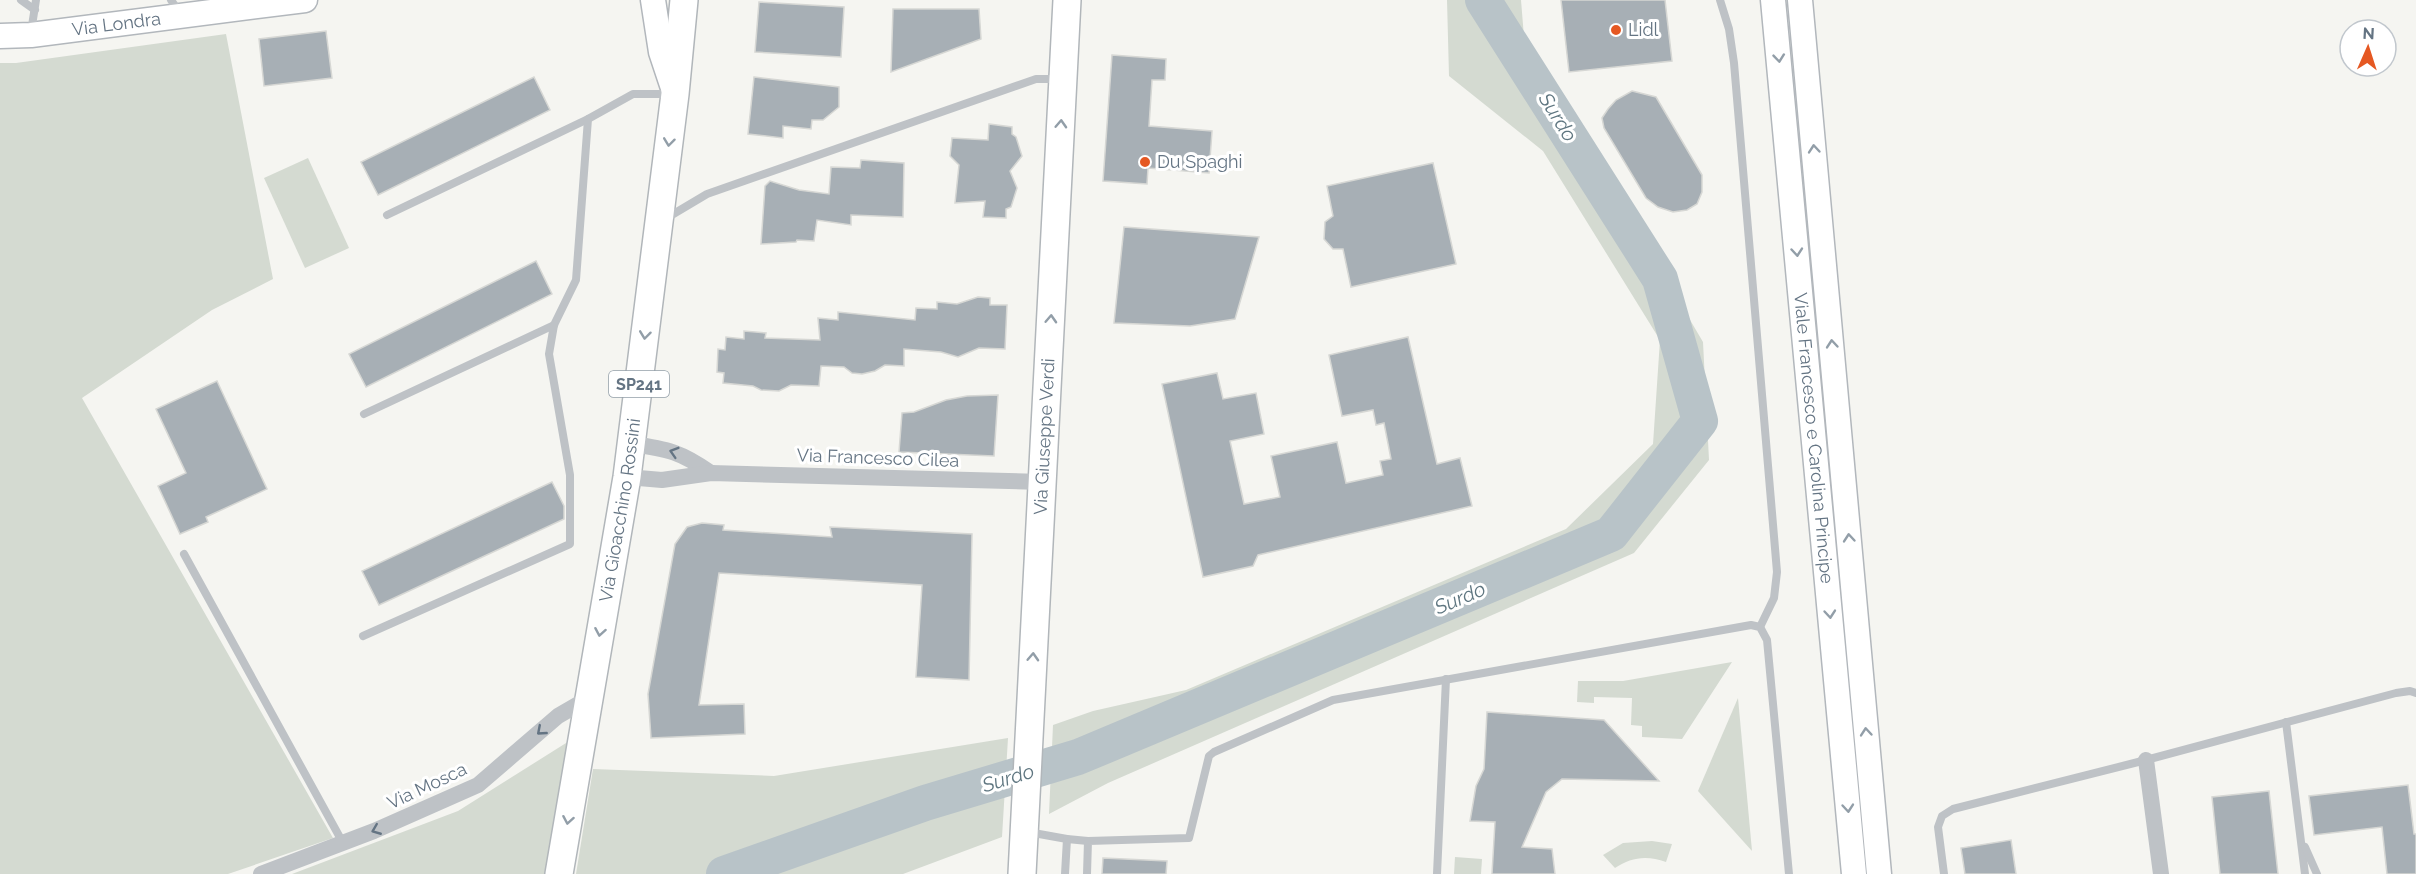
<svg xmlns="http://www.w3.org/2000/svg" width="2416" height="874" font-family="Raleway,sans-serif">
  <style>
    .green { fill: #d4dad1 }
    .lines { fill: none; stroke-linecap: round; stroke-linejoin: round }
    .river { stroke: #b8c3c8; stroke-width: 36 }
    .building { fill: #a7afb5; stroke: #d6d7d4; stroke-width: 1.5 }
    .secondary-casing { stroke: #b2b7bc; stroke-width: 27 }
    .primary-casing { stroke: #b1b6ba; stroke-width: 30 }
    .lane { stroke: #bec2c6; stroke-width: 8 }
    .street { stroke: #bec2c6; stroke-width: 16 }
    .secondary { stroke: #fff; stroke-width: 24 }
    .primary { stroke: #fff; stroke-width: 27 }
    .oneway { stroke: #929ea8 }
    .oneway2 { stroke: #647483 }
    .poi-dot { fill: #e55822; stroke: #fff; stroke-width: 2 }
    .labels { text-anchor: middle; stroke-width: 6; stroke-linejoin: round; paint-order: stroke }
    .shield { fill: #fff; stroke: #929ea8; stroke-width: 1.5 }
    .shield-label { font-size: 16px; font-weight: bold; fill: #647483 }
    .street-label { font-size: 18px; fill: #647483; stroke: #fff }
    .poi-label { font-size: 18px; fill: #647483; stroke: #fff; text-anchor: start }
    .water-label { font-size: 20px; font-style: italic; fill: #5f7680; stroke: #fff }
  </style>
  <rect width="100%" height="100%" fill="#f5f5f1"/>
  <g class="green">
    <polygon points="1447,0 1521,0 1524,37 1703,342 1709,460 1634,553 1108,783 1049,814 1053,725 1093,711 1186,690 1566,529 1653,444 1660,340 1543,151 1449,76"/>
    <polygon points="226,34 273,279 212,310 82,398 333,838 228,874 0,874 0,63 16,63"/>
    <polygon points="308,158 349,248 305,268 264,178"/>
    <polygon points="1732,662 1682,739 1642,737 1642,726 1631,725 1632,698 1594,697 1594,703 1577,702 1578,681 1623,681"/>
    <polygon points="1738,698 1752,851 1698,791"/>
    <polygon points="574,738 547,874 292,874 458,811"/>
    <polygon points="1008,738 1002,837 903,874 576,874 593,769 774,776"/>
    <path d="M1652,841L1672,844L1666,862C1647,855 1631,857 1615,868L1603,855L1623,843Z"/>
    <polygon points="1455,857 1482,859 1481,874 1454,874"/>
  </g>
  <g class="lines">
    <polyline class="river" points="724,874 925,803 1078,757 1611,534 1700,421 1660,279 1483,0"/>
  </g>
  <g class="building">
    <polygon points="1561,0 1665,0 1672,61 1569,72"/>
    <polygon points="759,2 844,7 841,57 755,52"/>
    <polygon points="893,9 979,9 981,39 891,72"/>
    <polygon points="326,31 332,78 264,86 259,39"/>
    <polygon points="1112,55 1166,59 1165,80 1152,80 1149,126 1212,131 1209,173 1148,168 1147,184 1103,181"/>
    <polygon points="534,77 550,110 378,195 361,162"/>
    <polygon points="754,77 839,87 839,107 823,120 812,120 811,129 783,126 783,138 748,134"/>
    <polygon points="1632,91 1656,97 1702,175 1702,192 1697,204 1687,210 1673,212 1658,207 1646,198 1604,128 1602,118 1608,109 1616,100"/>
    <polygon points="989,124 1012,127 1012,134 1016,137 1022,156 1010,171 1017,188 1011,207 1006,209 1006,218 983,217 985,201 955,203 959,165 950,156 952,138 988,140"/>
    <polygon points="861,160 904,163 903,217 851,215 851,225 817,220 814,241 797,240 796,242 761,244 765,186 770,181 799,190 829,194 831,167 860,168"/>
    <polygon points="1433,163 1456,264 1351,287 1343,249 1333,249 1324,239 1325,222 1333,216 1327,186"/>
    <polygon points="1124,227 1259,237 1235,319 1190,326 1114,323"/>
    <polygon points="536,261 552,294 366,387 349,354"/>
    <polygon points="978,297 990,298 990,305 1007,305 1005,349 979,348 958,357 941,352 904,349 904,366 885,365 875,371 862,374 852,373 844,367 821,366 819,386 791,385 779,391 761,390 753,386 723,383 724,373 717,372 718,349 725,350 726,337 744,339 744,331 766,333 765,338 820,340 818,318 838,320 838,312 915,320 916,308 937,309 937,302 957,304"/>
    <polygon points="1408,337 1437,464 1460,458 1472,506 1258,555 1253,566 1203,577 1162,384 1217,373 1223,399 1256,393 1264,434 1230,441 1244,504 1280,497 1271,456 1337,442 1346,483 1383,475 1380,461 1391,459 1384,423 1376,425 1373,410 1342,416 1329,355"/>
    <polygon points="217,381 267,489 206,517 208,522 180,534 158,486 186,473 156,409"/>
    <polygon points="998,395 994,456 899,452 902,413 914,412 946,400 967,396"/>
    <polygon points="552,482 564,506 564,519 379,605 362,571"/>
    <polygon points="702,523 724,525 723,530 832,537 830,527 972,534 969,680 916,677 922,585 719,573 699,705 744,704 745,734 651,738 648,694 675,544 687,527"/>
    <polygon points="1487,712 1604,720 1659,781 1562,779 1546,792 1522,847 1552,849 1555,874 1492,874 1495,822 1470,821 1476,786 1484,769"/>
    <polygon points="2408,785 2414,834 2416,834 2416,874 2387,874 2382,827 2314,835 2309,796"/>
    <polygon points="2269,791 2278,874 2220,874 2212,797"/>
    <polygon points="2011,840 2016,874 1965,874 1961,848"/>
    <polygon points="1103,858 1167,861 1166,874 1102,874"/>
  </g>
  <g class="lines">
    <g class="secondary-casing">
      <g id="secondary">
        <polyline points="653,0 661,52 675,94"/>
        <path id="s1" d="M1773,0L1854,874"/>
        <polyline points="1800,0 1879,874"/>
        <path id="s2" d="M0,36L31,35L305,0"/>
      </g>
    </g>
    <g class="primary-casing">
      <g id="primary">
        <path id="s3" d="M559,874L627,477L675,94L684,0"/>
        <path id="s4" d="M1022,874L1067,0"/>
      </g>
    </g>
    <g class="lane">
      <polyline points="21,0 35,10"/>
      <polyline points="171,0 180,13"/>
      <polyline points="1720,0 1729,29 1734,63 1777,572 1774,598 1760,627"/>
      <polyline points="31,32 36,0"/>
      <polyline points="387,215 588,119"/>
      <polyline points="665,219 707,194 1036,79 1061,79"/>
      <polyline points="364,414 554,325"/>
      <polyline points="184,554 343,843"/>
      <polyline points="363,636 570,544 570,475 549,354 554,325 576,280 588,119 633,94 671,94"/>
      <polyline points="2286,722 2305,874"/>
      <polyline points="1028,832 1067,839 1088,841"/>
      <polyline points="2305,847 2317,874"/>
      <polyline points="1065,874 1067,839"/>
      <polyline points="1087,874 1088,841 1189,838 1209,756 1214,752 1333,700 1751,625 1760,627 1767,640 1789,874"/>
      <polyline points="1437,874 1446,679"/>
      <polyline points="1944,874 1938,827 1942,816 1953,809 2146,760 2396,693 2410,691 2416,693"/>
    </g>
    <g class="street">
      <path d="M632,444C668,449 681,452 711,473"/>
      <polyline points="627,477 662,480 711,473 1043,482"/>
      <polyline points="2146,760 2161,874"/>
      <polyline points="261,874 374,831 478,785 558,716 589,698"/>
    </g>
    <use href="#secondary" class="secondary"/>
    <use href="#primary" class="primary"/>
  </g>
  <defs><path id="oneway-chevron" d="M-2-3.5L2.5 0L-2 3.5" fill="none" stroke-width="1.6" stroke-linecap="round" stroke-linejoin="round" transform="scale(1.5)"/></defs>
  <g class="oneway">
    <use href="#oneway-chevron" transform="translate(1779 58) rotate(84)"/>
    <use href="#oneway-chevron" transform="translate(1061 124) rotate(-87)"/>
    <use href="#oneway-chevron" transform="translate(669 142) rotate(97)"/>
    <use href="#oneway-chevron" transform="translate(1814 149) rotate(-95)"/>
    <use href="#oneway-chevron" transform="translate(1797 252) rotate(85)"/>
    <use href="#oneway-chevron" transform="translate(1051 319) rotate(-87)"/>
    <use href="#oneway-chevron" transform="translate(645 335) rotate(97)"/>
    <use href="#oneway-chevron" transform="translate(1832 344) rotate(-95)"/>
    <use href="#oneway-chevron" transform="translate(1849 538) rotate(-95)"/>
    <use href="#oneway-chevron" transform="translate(1830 614) rotate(85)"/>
    <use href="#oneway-chevron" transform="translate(600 632) rotate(100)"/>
    <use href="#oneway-chevron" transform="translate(1033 657) rotate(-87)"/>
    <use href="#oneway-chevron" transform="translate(1866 732) rotate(-95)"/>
    <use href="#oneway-chevron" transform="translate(1848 808) rotate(85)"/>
    <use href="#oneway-chevron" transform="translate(568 820) rotate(100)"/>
  </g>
  <g class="oneway2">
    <use href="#oneway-chevron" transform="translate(674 452) rotate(-163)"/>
    <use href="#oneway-chevron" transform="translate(541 731) rotate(139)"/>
    <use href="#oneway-chevron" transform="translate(376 830) rotate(158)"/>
  </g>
  <g class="poi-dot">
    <circle cx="1616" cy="30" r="6"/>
    <circle cx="1145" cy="162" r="6"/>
  </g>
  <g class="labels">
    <rect class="shield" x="609" y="371" width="60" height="26" rx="4.5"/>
    <g class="shield-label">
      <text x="639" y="390">SP241</text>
    </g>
    <g class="street-label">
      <text dy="6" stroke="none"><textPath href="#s2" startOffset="117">Via Londra</textPath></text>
      <text dy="6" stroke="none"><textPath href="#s4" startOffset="438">Via Giuseppe Verdi</textPath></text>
      <text dy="6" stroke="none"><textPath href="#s1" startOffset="440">Viale Francesco e Carolina Principe</textPath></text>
      <text transform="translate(878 458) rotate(2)" y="6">Via Francesco Cilea</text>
      <text dy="6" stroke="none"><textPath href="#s3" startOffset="369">Via Gioacchino Rossini</textPath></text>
      <text transform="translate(427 786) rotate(-25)" y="6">Via Mosca</text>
    </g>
    <g class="poi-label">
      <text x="1628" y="36">Lidl</text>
      <text x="1157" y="168">Du Spaghi</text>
    </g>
    <g class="water-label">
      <text transform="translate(1558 117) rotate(58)" y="7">Surdo</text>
      <text transform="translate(1460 598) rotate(-23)" y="7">Surdo</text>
      <text transform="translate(1008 778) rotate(-17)" y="7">Surdo</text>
    </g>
  </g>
  <g transform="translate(2368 48) rotate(3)"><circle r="28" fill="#ffffff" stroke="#c1c7cd" stroke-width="1.5"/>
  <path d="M0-4.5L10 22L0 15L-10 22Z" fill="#e55822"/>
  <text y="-9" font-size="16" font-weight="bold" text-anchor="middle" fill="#647483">N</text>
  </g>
</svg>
